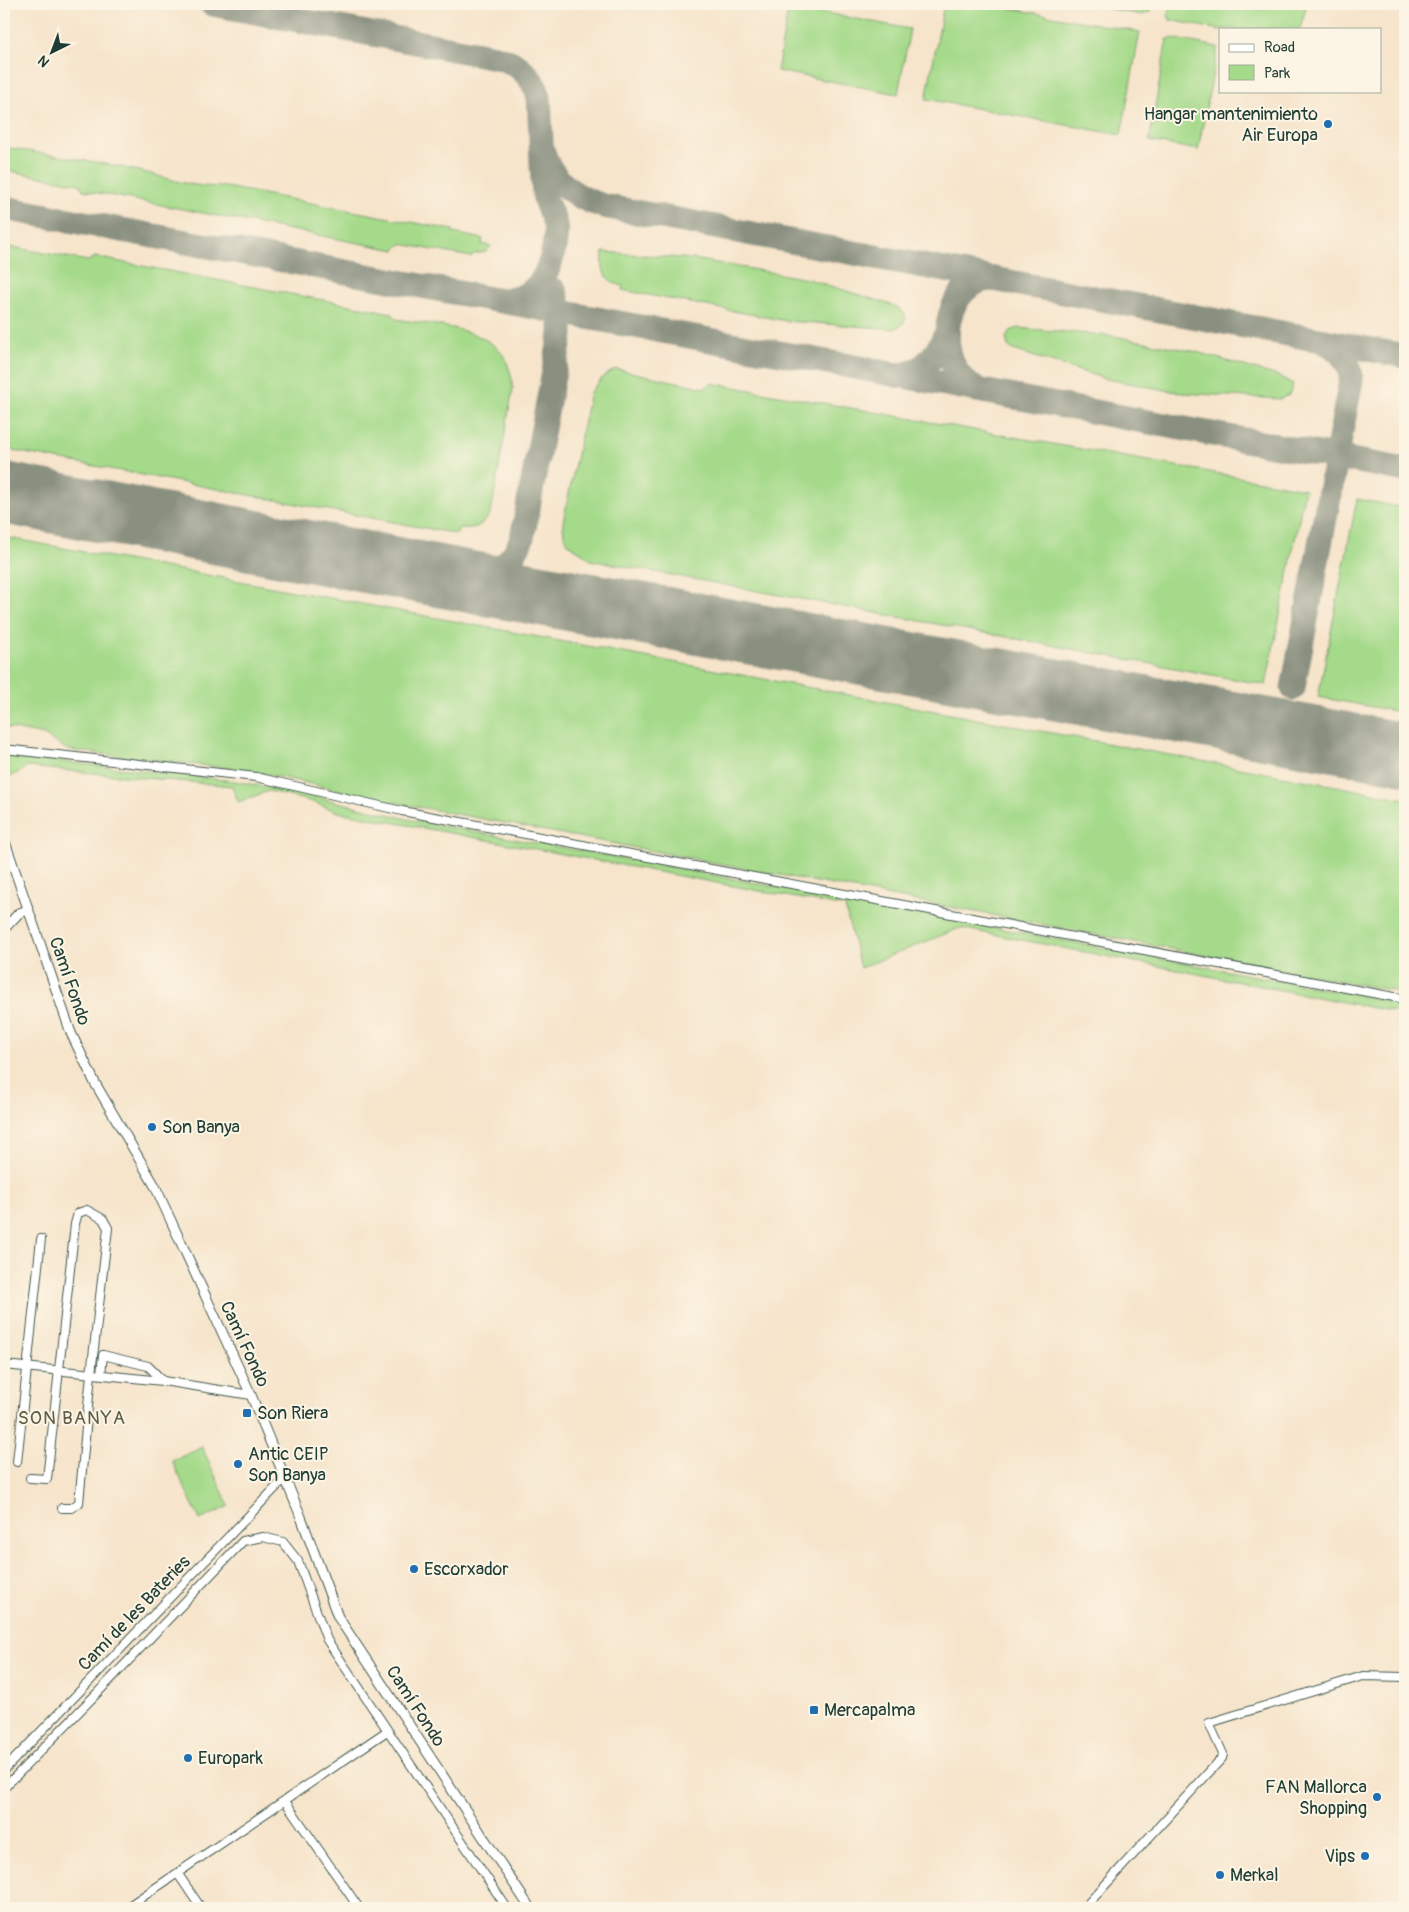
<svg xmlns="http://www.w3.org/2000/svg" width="1409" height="1912" font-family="Pangolin,sans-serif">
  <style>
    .green { fill: #a5da8a; stroke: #628c5f }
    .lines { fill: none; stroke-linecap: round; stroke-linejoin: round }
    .taxiway { stroke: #8a9080; stroke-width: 25 }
    .runway { stroke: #8a9080; stroke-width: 62 }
    .minor-casing { stroke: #3f564b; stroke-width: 10 }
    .tertiary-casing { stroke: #3f564b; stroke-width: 11 }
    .minor { stroke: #fff; stroke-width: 8 }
    .tertiary { stroke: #fff; stroke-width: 9 }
    .poi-dot { fill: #1f6fb2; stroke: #fcf5e5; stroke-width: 2 }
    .labels { text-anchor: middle; stroke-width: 4; stroke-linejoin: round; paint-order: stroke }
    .poi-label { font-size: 18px; fill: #1f3d34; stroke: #fcf5e5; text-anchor: start }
    .street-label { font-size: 18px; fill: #1f3d34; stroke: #fcf5e5 }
    .neighbourhood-label { font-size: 19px; letter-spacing: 1px; fill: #5e5d47; stroke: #fcf5e5 }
  </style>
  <rect width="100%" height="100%" fill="#fcf5e5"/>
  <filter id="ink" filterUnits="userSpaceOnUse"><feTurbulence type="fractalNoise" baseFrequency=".02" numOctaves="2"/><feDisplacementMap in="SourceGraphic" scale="10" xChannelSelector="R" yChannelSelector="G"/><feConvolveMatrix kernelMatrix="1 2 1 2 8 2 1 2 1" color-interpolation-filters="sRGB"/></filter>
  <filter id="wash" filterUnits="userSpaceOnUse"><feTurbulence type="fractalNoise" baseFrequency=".0096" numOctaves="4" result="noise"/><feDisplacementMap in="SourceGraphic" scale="20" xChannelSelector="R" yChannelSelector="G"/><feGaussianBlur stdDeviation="1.12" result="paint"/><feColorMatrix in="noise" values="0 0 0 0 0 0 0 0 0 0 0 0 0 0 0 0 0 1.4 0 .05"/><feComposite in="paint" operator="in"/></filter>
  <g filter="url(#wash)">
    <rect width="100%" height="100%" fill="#f6e4cb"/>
    <g class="green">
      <polygon points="944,4 986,4 1140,32 1121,135 926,99"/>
      <polygon points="1080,4 1151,4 1150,12 1142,15"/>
      <polygon points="1169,4 1307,4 1300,29 1220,29 1220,30 1170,20 1168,15"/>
      <polygon points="789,5 794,6 794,7 910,29 898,94 777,71"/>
      <polygon points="1170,38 1218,47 1198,150 1149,141 1167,39 1170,40"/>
      <path d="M4,147C49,155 95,161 139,171C166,177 193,189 221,186L453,230V233L483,239L482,244L491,246L486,252L474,254L471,257L401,244L395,250L83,190L80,184L4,170Z"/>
      <path d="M12,247L88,261L95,257L392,313L396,319C428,325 483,326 503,355C509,364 512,378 513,388L491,513C481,527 476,529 459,528L457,534L4,449V250Z"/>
      <path d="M603,252L694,259L808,279L895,306C908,313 910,323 894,329L786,321L622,290L623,286C604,281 601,271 603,252Z"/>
      <polygon points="1018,328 1114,336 1193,351 1278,376 1293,384 1289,395 1280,399 1182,393 1106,379 1013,350 1008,346 1006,338 1010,331"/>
      <path d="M616,369L705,388L711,383L1305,489L1266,685L590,560C575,544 563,550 563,522L590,392L604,376Z"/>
      <polygon points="1357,499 1405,508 1405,713 1318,697"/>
      <polygon points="4,537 1405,799 1405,993 393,802 252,771 68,750 44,735 4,727"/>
      <polygon points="4,755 234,781 309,795 420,822 653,864 1405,1004 1405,1014 960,928 860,968 845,907 338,812 313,802 269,791 238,802 232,786 28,767 4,780"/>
      <polygon points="202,1447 229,1506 200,1520 172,1461"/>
    </g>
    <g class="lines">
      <g class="taxiway">
        <path d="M212,4L495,57C518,62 532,75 539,97C541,129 541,161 544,193C545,205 553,214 555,225C557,233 555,240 554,248C548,277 536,299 503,300"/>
        <path d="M542,149C550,180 574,197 603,206L1405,356"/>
        <polyline points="4,208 1405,470"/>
        <path d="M898,375C924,374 937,354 947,332"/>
        <path d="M978,390C931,370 939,278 995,279"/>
        <path d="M465,581C492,572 511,568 522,538L561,335V313L555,291"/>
        <path d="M1293,688L1351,380C1351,362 1339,348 1322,341"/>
      </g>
      <polyline class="runway" points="4,493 465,581 1405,754"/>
    </g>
  </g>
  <g filter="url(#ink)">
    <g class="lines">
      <g class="minor-casing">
        <g id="minor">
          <polyline points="4,749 256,777 402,811 1405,999"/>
          <polyline points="4,1365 163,1381 251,1395"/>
          <polyline points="101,1374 103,1355 148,1366 163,1381"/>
          <polyline points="17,1462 41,1239"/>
          <polyline points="30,1478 47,1479 75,1224 78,1213 87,1210 103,1219 108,1228 91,1374 79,1503 71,1508 62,1508"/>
          <polyline points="4,1770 285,1478"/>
          <polyline points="4,1788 107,1683 243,1541 263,1537 283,1542 298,1561 327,1640 507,1908"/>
          <polyline points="285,1801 359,1908"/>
          <polyline points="178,1874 201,1908"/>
          <polyline points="126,1908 387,1731"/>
          <polyline points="1084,1908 1222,1758 1223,1754 1209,1723 1363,1676 1405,1677"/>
        </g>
      </g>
      <g class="tertiary-casing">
        <g id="tertiary">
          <polyline points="4,839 71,1033 95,1083 155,1186 251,1395 301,1517 338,1617 530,1908"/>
          <polyline points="4,929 19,913 28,910"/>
        </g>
      </g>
      <use href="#minor" class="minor"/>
      <use href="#tertiary" class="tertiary"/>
    </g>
  </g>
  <g class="poi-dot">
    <circle cx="1328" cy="124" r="5"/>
    <circle cx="152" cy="1127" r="5"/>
    <rect x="242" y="1408" width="10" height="10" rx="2.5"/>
    <circle cx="238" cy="1464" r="5"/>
    <circle cx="414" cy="1569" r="5"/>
    <rect x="809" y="1705" width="10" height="10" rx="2.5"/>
    <circle cx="188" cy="1758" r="5"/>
    <circle cx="1377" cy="1797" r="5"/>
    <circle cx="1365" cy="1856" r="5"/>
    <circle cx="1220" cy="1875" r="5"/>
  </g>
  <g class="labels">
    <g class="poi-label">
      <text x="1318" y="120" text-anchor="end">Hangar mantenimiento<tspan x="1318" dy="21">Air Europa</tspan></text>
      <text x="162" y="1133">Son Banya</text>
      <text x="257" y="1419">Son Riera</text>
      <text x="248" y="1460">Antic CEIP<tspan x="248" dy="21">Son Banya</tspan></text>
      <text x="424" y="1575">Escorxador</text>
      <text x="824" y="1716">Mercapalma</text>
      <text x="198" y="1764">Europark</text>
      <text x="1367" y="1793" text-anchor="end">FAN Mallorca<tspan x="1367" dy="21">Shopping</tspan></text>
      <text x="1355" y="1862" text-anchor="end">Vips</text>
      <text x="1230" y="1881">Merkal</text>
    </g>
    <g class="street-label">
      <text transform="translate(70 981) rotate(71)" y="6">Camí Fondo</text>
      <text transform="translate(245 1344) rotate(65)" y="6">Camí Fondo</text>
      <text transform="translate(134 1613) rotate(-46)" y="6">Camí de les Bateries</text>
      <text transform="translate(416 1706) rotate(57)" y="6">Camí Fondo</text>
    </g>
    <g class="neighbourhood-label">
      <text x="72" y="1424">SON BANYA</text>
    </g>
  </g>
  <rect width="1409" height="1912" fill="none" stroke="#fcf5e5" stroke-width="20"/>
  <rect x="1219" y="28" width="162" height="65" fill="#fcf5e5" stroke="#a4ab9e"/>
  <rect x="1229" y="44" width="25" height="8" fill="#ffffff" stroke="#a4ab9e"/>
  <text x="1264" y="52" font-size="15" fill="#1f3d34">Road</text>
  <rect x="1229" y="65" width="25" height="15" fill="#a5da8a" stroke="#a4ab9e"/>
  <text x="1264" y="78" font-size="15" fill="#1f3d34">Park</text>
  <g transform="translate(52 52) rotate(222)" stroke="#fcf5e5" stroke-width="4" paint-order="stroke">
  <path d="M0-4L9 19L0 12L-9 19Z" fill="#1f3d34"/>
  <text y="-8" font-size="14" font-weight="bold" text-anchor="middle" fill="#1f3d34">N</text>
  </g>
</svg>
